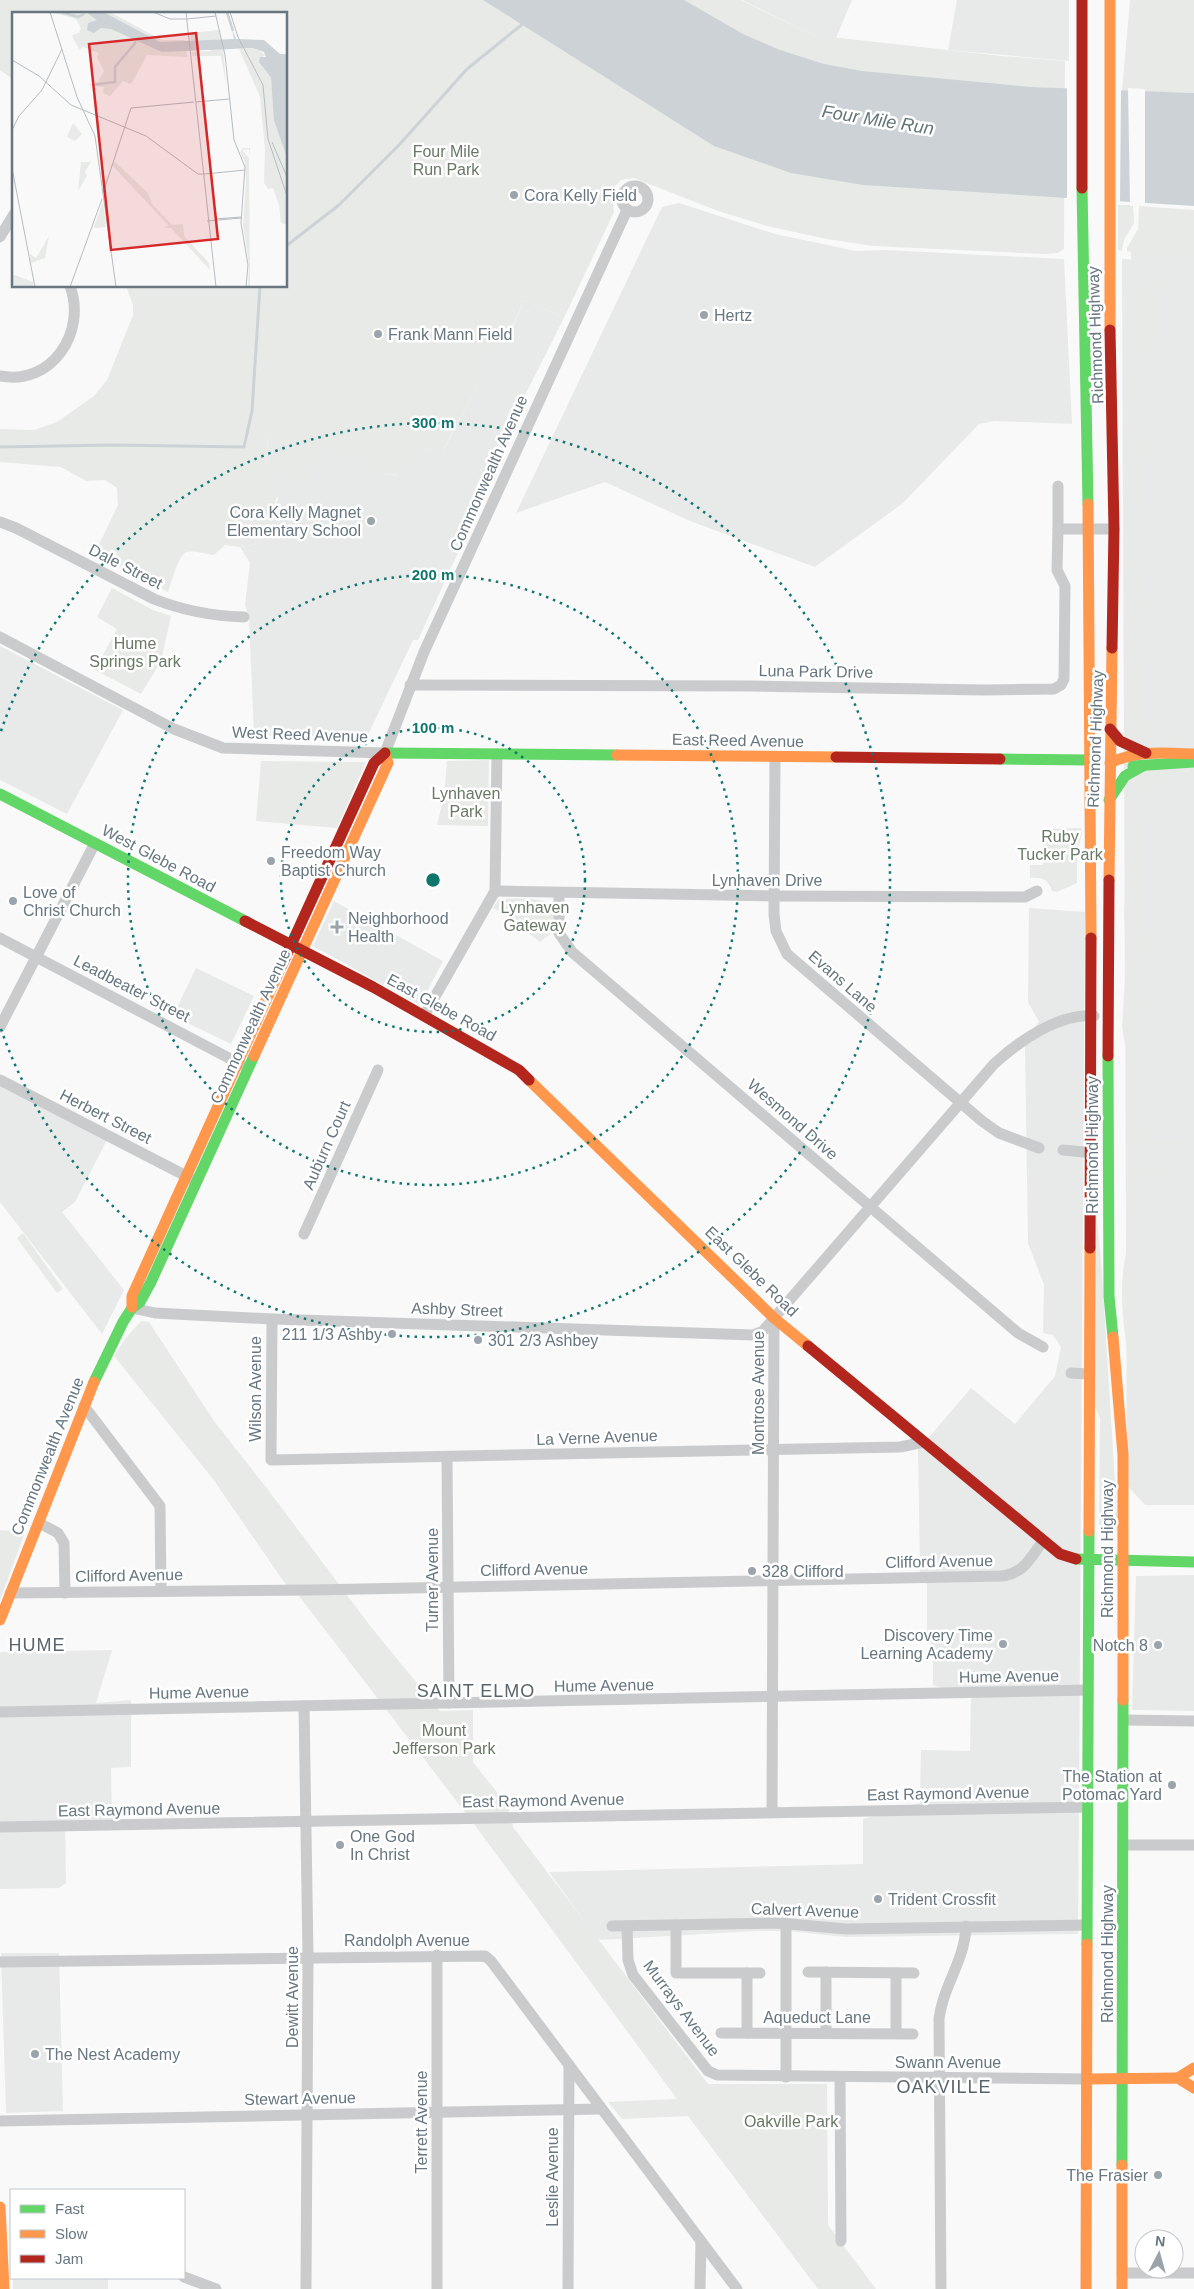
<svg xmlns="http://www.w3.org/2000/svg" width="1194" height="2289" font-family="Arial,sans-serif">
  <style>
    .built { fill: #e8e9e9 }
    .green { fill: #e8eae7 }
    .water { fill: #ccd2d5 }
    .pier { fill: #f9f9f9 }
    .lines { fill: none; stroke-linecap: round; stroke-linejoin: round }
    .stream { stroke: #ccd2d5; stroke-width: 3 }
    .street { stroke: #cacbcc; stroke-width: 11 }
    .fast { stroke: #63d668; stroke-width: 11 }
    .slow { stroke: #ff974d; stroke-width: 11 }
    .jam { stroke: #b3261e; stroke-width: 11 }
    .ring { fill: none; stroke: #0f766e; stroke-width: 2.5; stroke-dasharray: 2.5 5 }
    .poi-dot { fill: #9aa4aa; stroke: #fff; stroke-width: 2 }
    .labels { text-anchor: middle; stroke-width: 5; stroke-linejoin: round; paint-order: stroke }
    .park-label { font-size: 16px; fill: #697966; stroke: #fff }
    .poi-label { font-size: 16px; fill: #677680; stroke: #fff; text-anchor: start }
    .street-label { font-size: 16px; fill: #677680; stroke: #fff }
    .water-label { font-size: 18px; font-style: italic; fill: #637479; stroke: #fff }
    .neighbourhood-label { font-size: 18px; letter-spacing: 1px; fill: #59646c; stroke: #fff }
    .inset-river { fill: none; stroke: #ccd2d5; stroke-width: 2.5 }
    .inset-road { fill: none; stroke: #b6bdc2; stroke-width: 1 }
    .view { fill: #d62828; fill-opacity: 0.15; stroke: #d62828; stroke-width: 2.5 }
    .inset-edge { fill: none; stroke: #677680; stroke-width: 2.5 }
    .centre { fill: #0f766e; stroke: #fff; stroke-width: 2.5 }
    .ring-label { font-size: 15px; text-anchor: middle; font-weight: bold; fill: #0f766e; stroke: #fff; stroke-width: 5; stroke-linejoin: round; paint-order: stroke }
  </style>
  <rect width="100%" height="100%" fill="#f9f9f9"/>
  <g class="built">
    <polygon points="742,0 852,0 836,38 813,35"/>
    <polygon points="957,0 1069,0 1069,61 948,50"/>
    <polygon points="679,203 775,234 856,251 885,250 1064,259 1072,424 995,421 979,424 903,503 815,567 690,521 605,482 516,513 662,207"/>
    <polygon points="1122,259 1194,260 1194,1505 1145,1505 1127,1485"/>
    <polygon points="524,300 564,318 512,421 516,426 418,640 413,640 367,737 254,735 249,618 245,605 250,563 240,547 258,544 278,499 266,469 268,436 321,460 329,444 386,475 391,473 396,476 419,447 430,452 432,447 443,451 475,391 499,334 513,327"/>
    <polygon points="0,646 123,710 67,814 0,780"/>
    <polygon points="334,901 443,961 420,1005 313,946"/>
    <polygon points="1029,908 1085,912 1078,1934 845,1937 789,1931 757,1931 598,1940 549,1872 863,1864 863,1819 920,1803 921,1750 970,1751 971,1697 933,1685 933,1644 927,1644 927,1585 920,1571 918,1450 971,1388 1015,1424 1055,1376 1061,1347 1053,1335 1043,1333 1044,1285 1028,1243 1025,1047 1031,1031 1039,1022 1028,1002"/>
    <polygon points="196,968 254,996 231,1044 173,1016"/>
    <polygon points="0,1086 107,1140 75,1202 62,1212 124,1290 102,1334 0,1202"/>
    <polygon points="1194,1575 1194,1711 1132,1710 1136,1576"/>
    <polygon points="112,1650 96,1703 131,1700 131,1767 111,1768 112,1819 65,1820 66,1883 59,1888 0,1889 0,1653 1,1652"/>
    <polygon points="1,1953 59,1953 63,2111 6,2113"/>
    <rect x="13" y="2278" width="95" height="11"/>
  </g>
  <g class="green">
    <path d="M0,0H741L813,35L1002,56L1065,61L1064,249L1058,253L1043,254L873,246L827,239L767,226L718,211L634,178L621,180L614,187L612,194L614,212L564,318L524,300L512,327L506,332L503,331L501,335H499L475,391L442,452L432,447L430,452L419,447L404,479L391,473L386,475L329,445L322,461L268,436L266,468L282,473L284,477L268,523L258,544L240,547L225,545L214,555C206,554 193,550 186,552C178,556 171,584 168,592L94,555L118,505L117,488L105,480L86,481L61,467L0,462V429L34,430L57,422L94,396L107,380L133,315V305L126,286H286V14H14V80L0,70Z"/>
    <polygon points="1130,0 1194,0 1194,93 1122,91"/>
    <polygon points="1118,205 1133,205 1134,223 1124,240 1122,251 1118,250"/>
    <polygon points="1139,206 1194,210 1194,261 1131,260 1131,252 1127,251 1127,248 1138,229"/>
    <path d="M1171,281L1172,291L1156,292V337H1163V339H1151V349L1142,350V445L1151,446V452H1142V459L1140,460V507H1145V511H1143V525H1140V534H1143V549L1141,550L1140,596L1144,599L1151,600V609H1141L1140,724H1148C1156,736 1168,734 1181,735L1183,742H1194V744L1127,736L1131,720L1132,509L1135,454L1131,377L1135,338V286L1143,282Z"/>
    <polygon points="280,447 315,462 306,481 272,466"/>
    <polygon points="112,588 153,610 171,616 161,661 141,694 95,670 117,629 97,617"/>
    <polygon points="489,760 488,826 437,825 444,796 447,761"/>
    <polygon points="261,761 366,762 337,828 256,821"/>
    <polygon points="1194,769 1194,774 1166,774 1166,781 1152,783 1149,792 1141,793 1139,934 1148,935 1149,953 1142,954 1142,992 1139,993 1138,1002 1180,1003 1180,1005 1147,1004 1146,1014 1137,1015 1136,1131 1145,1132 1146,1142 1183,1142 1184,1133 1193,1133 1193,1139 1183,1144 1126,1145 1132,1114 1129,1066 1122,1027 1126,962 1124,909 1133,861 1136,809 1136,796 1131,777 1140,773"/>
    <path d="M1081,828L1082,834L1077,851V883L1057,892L1052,891C1049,879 1041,877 1030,878V865H1043V829Z"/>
    <path d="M499,899C510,899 544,896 550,905C555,911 553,925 553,932L540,942L505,914L493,908Z"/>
    <path d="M1132,1169L1188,1170V1172H1146V1180L1137,1181L1135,1486C1130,1475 1133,1429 1133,1414C1133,1367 1118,1320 1123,1273C1126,1247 1138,1194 1127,1171Z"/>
    <polygon points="1095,1197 1102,1273 1118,1531 1099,1531 1100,1418 1094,1404"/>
    <polygon points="23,1233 63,1289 57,1293 17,1238"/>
    <polygon points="141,1321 149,1322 214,1421 272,1495 371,1627 440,1711 473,1710 473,1762 508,1806 513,1827 708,2084 827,2084 828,2225 876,2289 818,2289 688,2116 622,2119 608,2102 677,2099 474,1824 299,1596 284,1582 213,1479 114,1356 125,1339"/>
    <polygon points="0,1530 14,1531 24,1535 0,1600"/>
  </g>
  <polygon class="water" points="483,0 684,0 743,34 780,50 824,64 862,71 1030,87 1194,93 1194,206 863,185 791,173 714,146"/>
  <g class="pier">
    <polygon points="1067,86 1121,88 1120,205 1067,201"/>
    <polygon points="1128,88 1145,89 1145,206 1130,206"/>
  </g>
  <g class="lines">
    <g class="stream">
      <polyline points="286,246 339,205 400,144 467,69 524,23"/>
      <polyline points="0,447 113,445 244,447 252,411 260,286"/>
    </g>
    <g class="street">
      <circle cx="635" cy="199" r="13"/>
      <polyline points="0,237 14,214"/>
      <path d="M0,376C52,386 87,332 70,286"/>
      <polyline points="1058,486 1058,529 1114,529"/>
      <path d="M0,522L16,528L154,599C184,611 212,616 244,617"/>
      <polyline points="0,637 174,729 223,748 385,753 424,652 627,210"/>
      <polyline points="410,685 750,686 984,690 1054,689 1061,685 1064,679 1065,586 1057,570 1058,529"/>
      <polyline points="775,757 774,914 776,931 787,954 982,1121 999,1133 1039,1148"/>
      <polyline points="495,891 774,896 1025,897 1037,891"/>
      <polyline points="559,893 559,933 572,952 1018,1333 1043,1347"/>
      <polyline points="0,938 244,1066"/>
      <polyline points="424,1016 495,891 497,754"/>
      <polyline points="0,1027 95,843"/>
      <polyline points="0,1080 192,1179"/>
      <polyline points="1063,1150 1094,1153"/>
      <polyline points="304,1234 378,1070"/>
      <polyline points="132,1308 155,1313 272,1319 753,1335 763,1331 774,1318"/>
      <polyline points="272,1319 271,1460 900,1447 924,1442"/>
      <polyline points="1071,1373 1089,1374"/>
      <polyline points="84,1406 160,1506 161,1591"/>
      <polyline points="447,1457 449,1703"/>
      <polyline points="39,1523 58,1533 64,1543 65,1593"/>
      <path d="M10,1593L312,1590L1001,1576C1024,1574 1030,1558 1043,1541"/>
      <polyline points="304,1706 308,1956 306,2289"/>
      <polyline points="0,1712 1088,1690"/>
      <polyline points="1124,1720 1194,1721"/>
      <path d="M772,1812L774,1318L994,1064C1019,1041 1059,1013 1094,1016"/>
      <polyline points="0,1827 1088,1807"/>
      <polyline points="1123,1845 1194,1845"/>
      <polyline points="786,1923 786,2077"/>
      <polyline points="676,1925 676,1973 760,1973"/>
      <polyline points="612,1926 779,1923 846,1929 1087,1925"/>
      <polyline points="627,1926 628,1960 633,1975 708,2071 717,2075 1087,2079"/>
      <polyline points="0,1962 485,1956 491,1961 737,2289"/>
      <polyline points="808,1972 914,1973"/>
      <polyline points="826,1972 826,2033"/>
      <polyline points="747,1973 747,2033"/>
      <polyline points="721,2033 913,2034"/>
      <polyline points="896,2033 896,1973"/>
      <polyline points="840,2077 841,2241"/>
      <polyline points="0,2121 601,2109"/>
      <polyline points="1122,2273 1194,2273"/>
      <polyline points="184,2277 216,2289"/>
      <polyline points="437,2289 437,1955"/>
      <polyline points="568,2289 569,2065"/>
      <polyline points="700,2289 701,2241"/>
      <path d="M941,2289L939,2019C943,1985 965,1961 966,1926"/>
    </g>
    <g class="fast">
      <polyline points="1082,188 1088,504"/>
      <polyline points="385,753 617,755"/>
      <polyline points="1000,759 1090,760"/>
      <polyline points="1133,766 1194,762"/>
      <polyline points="0,794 245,921"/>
      <polyline points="1109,800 1125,776 1143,766"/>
      <polyline points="1108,1056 1109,1296 1113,1337"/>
      <polyline points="94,1382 123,1322 132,1308 140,1302 151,1282 254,1056"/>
      <polyline points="1076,1559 1194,1562"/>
      <polyline points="1087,1944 1089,1531"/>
      <polyline points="1122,2165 1123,1700"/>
    </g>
    <g class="slow">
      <polyline points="1110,0 1110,330"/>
      <polyline points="1088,504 1091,938"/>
      <polyline points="617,755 836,757"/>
      <path d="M1110,763C1136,750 1166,753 1194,754"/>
      <polyline points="1109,880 1112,648"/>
      <polyline points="254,1056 388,763 385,753"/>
      <polyline points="529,1080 774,1318 808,1346"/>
      <polyline points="132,1307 132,1296 282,965"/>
      <polyline points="1113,1337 1123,1455 1123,1700"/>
      <polyline points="1089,1531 1090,1248"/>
      <polyline points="0,1620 94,1382"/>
      <polyline points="1178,2078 1194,2068"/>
      <polyline points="1087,2079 1178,2078 1194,2088"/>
      <polyline points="0,2207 4,2289"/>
      <polyline points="1086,2289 1087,1944"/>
      <polyline points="1122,2289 1122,2165"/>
    </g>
    <g class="jam">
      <polyline points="1082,0 1082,188"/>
      <polyline points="1110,330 1114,529 1112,648"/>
      <polyline points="1110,729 1120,741 1146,753"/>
      <polyline points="836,757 1000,759"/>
      <polyline points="245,921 373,987 519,1070 529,1080"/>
      <polyline points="282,965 374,763 385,753"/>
      <polyline points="1108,1056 1109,880"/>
      <polyline points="1090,1248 1091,938"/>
      <polyline points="808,1346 1060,1554 1076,1559"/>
    </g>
  </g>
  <g class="ring">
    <circle cx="433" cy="880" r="152"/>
    <circle cx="433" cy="880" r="305"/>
    <path d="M1 731A457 457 0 1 1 1 1029"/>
  </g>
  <g class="poi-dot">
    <circle cx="514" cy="195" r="5"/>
    <circle cx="704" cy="315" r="5"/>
    <circle cx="378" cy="334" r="5"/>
    <circle cx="371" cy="521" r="5"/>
    <circle cx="271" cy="861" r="5"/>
    <circle cx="13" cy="901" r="5"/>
    <path d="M334.5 919.5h5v5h5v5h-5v5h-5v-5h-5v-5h5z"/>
    <circle cx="392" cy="1334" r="5"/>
    <circle cx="478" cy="1340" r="5"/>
    <circle cx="752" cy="1571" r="5"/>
    <circle cx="1003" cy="1644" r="5"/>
    <circle cx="1158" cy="1645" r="5"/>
    <circle cx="1172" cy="1785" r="5"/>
    <circle cx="340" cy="1845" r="5"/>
    <circle cx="878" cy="1899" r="5"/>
    <circle cx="35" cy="2054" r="5"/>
    <circle cx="1158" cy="2175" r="5"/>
  </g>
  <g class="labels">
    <g class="park-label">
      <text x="446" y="157">Four Mile<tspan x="446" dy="18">Run Park</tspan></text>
      <text x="135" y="649">Hume<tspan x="135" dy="18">Springs Park</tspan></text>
      <text x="466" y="799">Lynhaven<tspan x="466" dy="18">Park</tspan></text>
      <text x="1060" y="842">Ruby<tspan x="1060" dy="18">Tucker Park</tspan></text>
      <text x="535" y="913">Lynhaven<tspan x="535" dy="18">Gateway</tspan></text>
      <text x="444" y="1736">Mount<tspan x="444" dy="18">Jefferson Park</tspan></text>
      <text x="791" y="2127">Oakville Park</text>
    </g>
    <g class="poi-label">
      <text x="524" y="201">Cora Kelly Field</text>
      <text x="714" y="321">Hertz</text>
      <text x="388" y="340">Frank Mann Field</text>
      <text x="361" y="518" text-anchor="end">Cora Kelly Magnet<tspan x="361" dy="18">Elementary School</tspan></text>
      <text x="281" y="858">Freedom Way<tspan x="281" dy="18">Baptist Church</tspan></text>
      <text x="23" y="898">Love of<tspan x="23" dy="18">Christ Church</tspan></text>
      <text x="348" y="924">Neighborhood<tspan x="348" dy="18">Health</tspan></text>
      <text x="382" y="1340" text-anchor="end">211 1/3 Ashby</text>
      <text x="488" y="1346">301 2/3 Ashbey</text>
      <text x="762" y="1577">328 Clifford</text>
      <text x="993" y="1641" text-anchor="end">Discovery Time<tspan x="993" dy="18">Learning Academy</tspan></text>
      <text x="1148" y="1651" text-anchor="end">Notch 8</text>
      <text x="1162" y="1782" text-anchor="end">The Station at<tspan x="1162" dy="18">Potomac Yard</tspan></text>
      <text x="350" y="1842">One God<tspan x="350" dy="18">In Christ</tspan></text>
      <text x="888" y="1905">Trident Crossfit</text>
      <text x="45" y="2060">The Nest Academy</text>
      <text x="1148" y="2181" text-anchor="end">The Frasier</text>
    </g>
    <g class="street-label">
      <text transform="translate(1095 335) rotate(-92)" y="6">Richmond Highway</text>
      <text transform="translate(488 473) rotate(-66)" y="6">Commonwealth Avenue</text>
      <text transform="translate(126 566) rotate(27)" y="6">Dale Street</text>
      <text transform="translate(816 671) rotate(1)" y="6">Luna Park Drive</text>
      <text transform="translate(300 734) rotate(2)" y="6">West Reed Avenue</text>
      <text transform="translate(1095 739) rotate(-88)" y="6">Richmond Highway</text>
      <text transform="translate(738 740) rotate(1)" y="6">East Reed Avenue</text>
      <text transform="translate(159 858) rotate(28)" y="6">West Glebe Road</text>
      <text x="767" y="886">Lynhaven Drive</text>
      <text transform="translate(843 981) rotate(41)" y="6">Evans Lane</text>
      <text transform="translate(132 988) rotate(27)" y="6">Leadbeater Street</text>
      <text transform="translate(442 1007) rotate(29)" y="6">East Glebe Road</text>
      <text transform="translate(250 1026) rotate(-65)" y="6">Commonwealth Avenue</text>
      <text transform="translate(106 1116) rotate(27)" y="6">Herbert Street</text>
      <text transform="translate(793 1119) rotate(41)" y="6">Wesmond Drive</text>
      <text transform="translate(326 1145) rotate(-66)" y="6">Auburn Court</text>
      <text transform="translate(1092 1145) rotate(-90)" y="6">Richmond Highway</text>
      <text transform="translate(752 1271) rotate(44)" y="6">East Glebe Road</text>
      <text transform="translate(457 1309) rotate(2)" y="6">Ashby Street</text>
      <text transform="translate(255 1389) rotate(-90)" y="6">Wilson Avenue</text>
      <text transform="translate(758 1393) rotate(-90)" y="6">Montrose Avenue</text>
      <text transform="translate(597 1437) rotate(-2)" y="6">La Verne Avenue</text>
      <text transform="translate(47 1456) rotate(-68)" y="6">Commonwealth Avenue</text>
      <text transform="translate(1107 1549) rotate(-90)" y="6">Richmond Highway</text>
      <text transform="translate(939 1561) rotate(-1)" y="6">Clifford Avenue</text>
      <text transform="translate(534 1569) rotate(-1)" y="6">Clifford Avenue</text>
      <text transform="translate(129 1575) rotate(-1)" y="6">Clifford Avenue</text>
      <text transform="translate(432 1580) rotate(-90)" y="6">Turner Avenue</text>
      <text transform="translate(1009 1676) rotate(-1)" y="6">Hume Avenue</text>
      <text transform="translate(604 1685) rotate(-1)" y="6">Hume Avenue</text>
      <text transform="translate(199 1692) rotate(-1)" y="6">Hume Avenue</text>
      <text transform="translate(948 1793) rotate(-1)" y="6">East Raymond Avenue</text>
      <text transform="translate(543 1800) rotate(-1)" y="6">East Raymond Avenue</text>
      <text transform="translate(139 1809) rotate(-1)" y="6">East Raymond Avenue</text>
      <text transform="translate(805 1910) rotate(2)" y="6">Calvert Avenue</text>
      <text x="407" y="1946">Randolph Avenue</text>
      <text transform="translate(1107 1954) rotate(-90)" y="6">Richmond Highway</text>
      <text transform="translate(292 1997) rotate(-90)" y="6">Dewitt Avenue</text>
      <text transform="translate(682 2008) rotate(53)" y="6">Murrays Avenue</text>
      <text x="817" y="2023">Aqueduct Lane</text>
      <text x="948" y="2068">Swann Avenue</text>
      <text transform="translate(300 2098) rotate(-1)" y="6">Stewart Avenue</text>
      <text transform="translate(421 2122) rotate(-90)" y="6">Terrett Avenue</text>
      <text transform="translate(552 2177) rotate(-90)" y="6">Leslie Avenue</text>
    </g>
    <g class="water-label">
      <text transform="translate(878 120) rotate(9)" y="6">Four Mile Run</text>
    </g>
    <g class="neighbourhood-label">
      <text x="37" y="1651">HUME</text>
      <text x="476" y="1697">SAINT ELMO</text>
      <text x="944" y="2093">OAKVILLE</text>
    </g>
  </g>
  <g transform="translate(12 12)">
    <rect width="275" height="275" fill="#f9f9f9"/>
    <path d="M39,0H98L150,28H173L175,45L135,43L121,69L118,72L111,69L98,84L91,81L92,75L75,73L86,70L92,59L85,45L87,41L71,35L68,38L62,28L60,23L67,21L69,16L64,7ZM207,18L211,35L214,73L209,44H180L179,40L199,39L197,29L179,30L178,21ZM245,36L254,44H251L250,55L259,66L263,109L275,145V213L269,211L267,193L261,176L256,177L252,171L253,138L248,85L227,37ZM61,111L70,122L63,129L55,125ZM231,136H238L237,144V137L230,138L237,146L238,275H236L237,253L231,212L234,171L233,150L228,140ZM69,150H79L73,160L75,164L66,179ZM103,150L136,181L140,192L160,213L171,212L172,224L197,251L198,258L159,216L151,215L157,214L100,153ZM91,189L94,215L83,216L82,215ZM37,224L33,246L19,251L18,242L24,246ZM0,262L21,270V275H4L0,271Z" fill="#e8eae7"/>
    <path d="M74,0H91L148,30L222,27L220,17L224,27L252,28L268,42H275V146L262,108L259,66L247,50L248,45H254L252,40L241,36L150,40L99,17L89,16L82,21L75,18L76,11L85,8Z" fill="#ccd2d5"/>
    <path class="inset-river" d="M50,0L66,5L72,2M215,0L221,19M80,73L103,70V55L124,30"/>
    <path class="inset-road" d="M38,0L65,85L83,124L104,275M141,0L158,7H175M174,0L204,275M203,0L213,43L222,128L233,155L229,211L236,253L234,275M218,0L226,25L251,73L256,127L275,184M175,7L204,4M0,48L27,64L59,93L134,124L186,162H193M184,90L217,87M119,96L182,90M0,118L7,104L30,78L50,37M260,130L275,165M0,156L23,275M193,162L233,158M91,181L119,96M203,207L229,205M195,209L229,206M58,275L90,187"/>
    <path class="view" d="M184,21L206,227L99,238L77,32Z"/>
    <rect width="275" height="275" class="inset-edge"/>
  </g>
  <circle cx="433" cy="880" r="8" class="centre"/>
  <g class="ring-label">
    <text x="433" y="428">300 m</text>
    <text x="433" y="580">200 m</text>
    <text x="433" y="733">100 m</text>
  </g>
  <rect x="10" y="2189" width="175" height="90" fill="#ffffff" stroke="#c2c8cc"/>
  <rect x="20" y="2205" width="25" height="8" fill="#63d668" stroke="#c2c8cc"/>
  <text x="55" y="2214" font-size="15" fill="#677680">Fast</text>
  <rect x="20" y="2230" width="25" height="8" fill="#ff974d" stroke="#c2c8cc"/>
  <text x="55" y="2239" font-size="15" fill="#677680">Slow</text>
  <rect x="20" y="2255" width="25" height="8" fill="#b3261e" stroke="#c2c8cc"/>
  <text x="55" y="2264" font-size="15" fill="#677680">Jam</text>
  <g transform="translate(1159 2254) rotate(6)"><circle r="24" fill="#ffffff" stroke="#c2c8cc"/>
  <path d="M0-4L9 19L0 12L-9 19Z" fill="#9aa4aa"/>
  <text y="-8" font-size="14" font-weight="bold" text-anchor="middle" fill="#677680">N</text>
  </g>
</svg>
